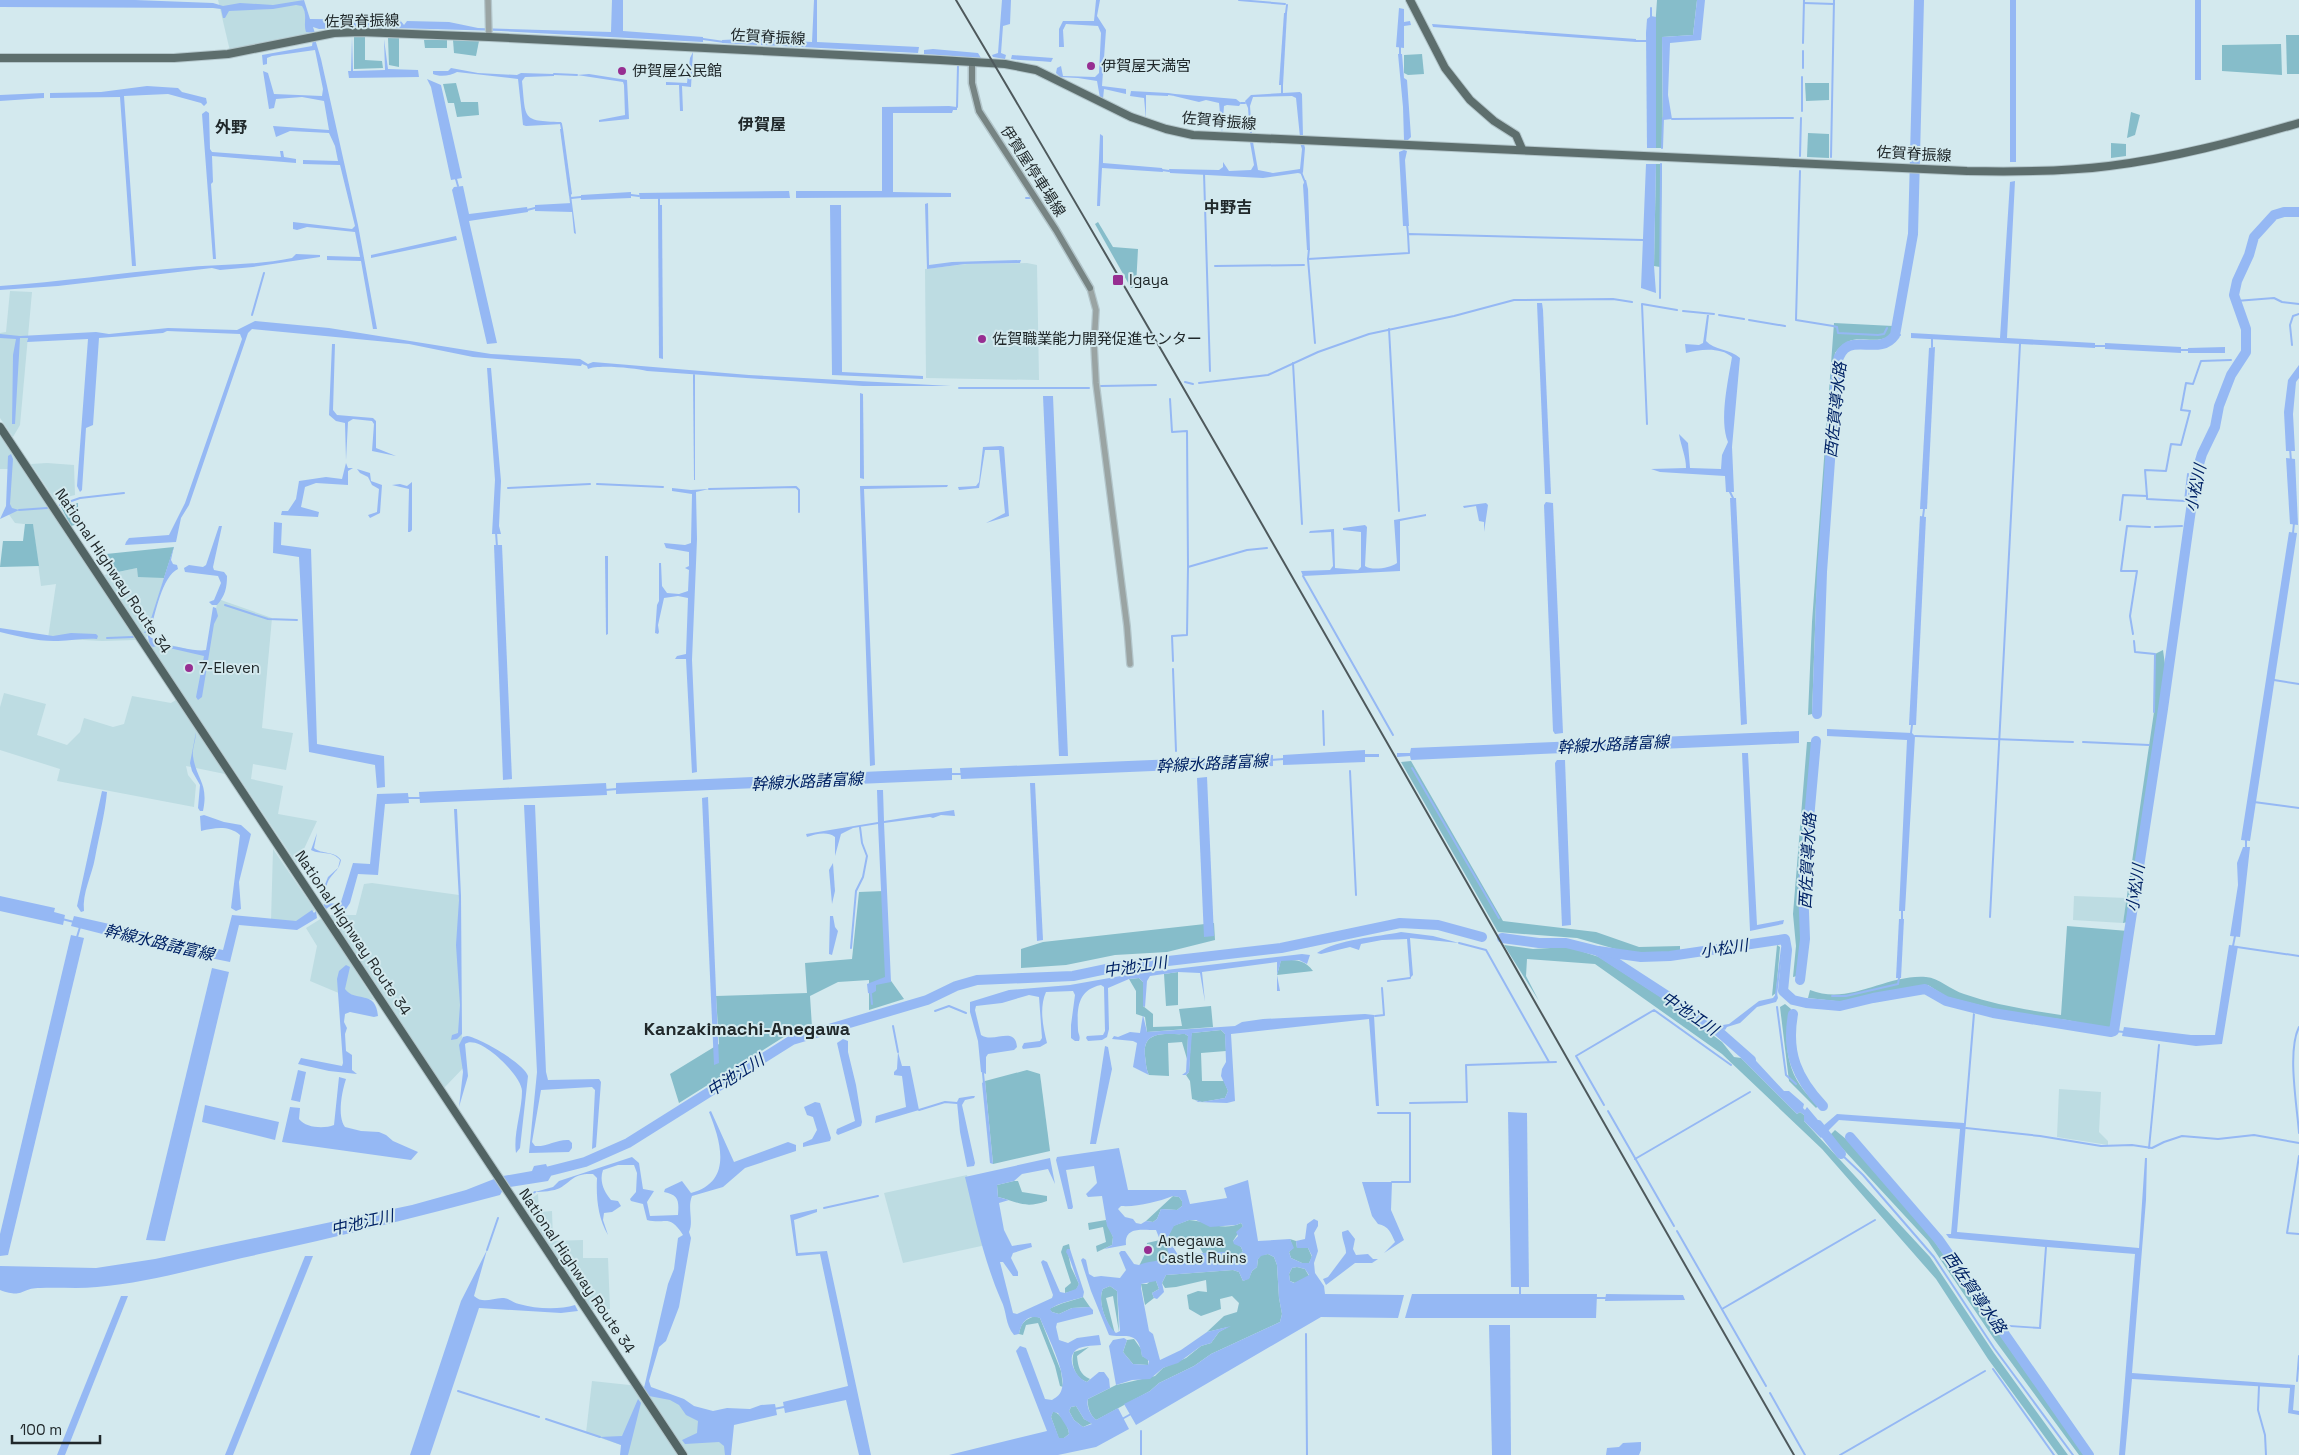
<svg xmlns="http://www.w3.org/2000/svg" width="2299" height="1455" font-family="'Space Grotesk','Noto Sans JP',sans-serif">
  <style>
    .built { fill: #bddce2 }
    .green { fill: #86bdca }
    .water { fill: #95b8f4; fill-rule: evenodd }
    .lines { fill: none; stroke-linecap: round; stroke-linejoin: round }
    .stream { stroke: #95b8f4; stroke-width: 2 }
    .river { stroke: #95b8f4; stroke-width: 10 }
    .tertiary-casing { stroke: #b3c6cb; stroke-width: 8 }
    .secondary-casing { stroke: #b3c6cb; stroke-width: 9 }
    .primary-casing { stroke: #b3c6cb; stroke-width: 10 }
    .trunk-casing { stroke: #b3c6cb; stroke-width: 10 }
    .tertiary { stroke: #9aa4a3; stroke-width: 5.5 }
    .secondary { stroke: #778483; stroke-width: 6 }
    .primary { stroke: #5d6e6d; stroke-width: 8 }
    .trunk { stroke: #526464; stroke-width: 8 }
    .rail { stroke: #4e595c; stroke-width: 2 }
    .poi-dot { fill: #972e91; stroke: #d3e9ee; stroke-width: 2 }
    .labels { text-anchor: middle; stroke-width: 4; stroke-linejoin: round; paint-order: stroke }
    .street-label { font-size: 15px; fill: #20282a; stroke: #d3e9ee }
    .poi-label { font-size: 15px; fill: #20282a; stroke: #d3e9ee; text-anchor: start }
    .neighbourhood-label { font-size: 16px; font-weight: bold; fill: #20282a; stroke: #d3e9ee }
    .water-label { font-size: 16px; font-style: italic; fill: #002265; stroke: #d3e9ee }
    .quarter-label { font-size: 18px; font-weight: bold; fill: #20282a; stroke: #d3e9ee }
  </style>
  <rect width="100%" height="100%" fill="#d3e9ee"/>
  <g class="built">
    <polygon points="218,0 302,0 310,34 230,51"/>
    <polygon points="1027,263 1037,265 1039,380 926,378 925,269 967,264"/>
    <polygon points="10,291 32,292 20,425 13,437 0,418 0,333 6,332"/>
    <polygon points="0,434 136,640 102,641 48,638 56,584 41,586 33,525 15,523 8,513 10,469 0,469"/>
    <polygon points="47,463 74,465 75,495 55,500 31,464"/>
    <polygon points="137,568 164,578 146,639 207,654 218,599 272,618 262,728 293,733 286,770 253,764 251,779 283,786 278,814 317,821 297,864 146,639 104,575"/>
    <polygon points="4,693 46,704 37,735 67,745 80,732 84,718 113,727 124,724 132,696 171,703 176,700 225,774 186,766 188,775 196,785 194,807 57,781 60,769 0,750 0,707"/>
    <polygon points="273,849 315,910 296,923 271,921"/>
    <polygon points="372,883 459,895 461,1029 466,1065 444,1088 330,915 356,915 364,884"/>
    <polygon points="2074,896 2127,898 2123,923 2073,920"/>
    <polygon points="322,918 332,933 374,1000 341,994 310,981 317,946 306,928"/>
    <polygon points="2059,1089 2101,1092 2099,1132 2108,1141 2108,1145 2057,1137"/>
    <polygon points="967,1175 986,1245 903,1263 884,1193"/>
    <polygon points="538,1194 539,1212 552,1211 553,1241 583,1240 583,1258 608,1258 610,1309 590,1310 523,1204"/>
    <polygon points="592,1381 648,1387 701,1415 730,1449 729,1455 623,1455 621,1445 586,1433"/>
  </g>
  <g class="green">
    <polygon points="1657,0 1697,0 1693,35 1662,37 1663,148 1656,148 1655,29"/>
    <polygon points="2286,35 2299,35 2299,74 2287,74"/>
    <polygon points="354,37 365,37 365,60 382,61 383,68 354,69"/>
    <polygon points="388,38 399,38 399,67 389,65"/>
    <polygon points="424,40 447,40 447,48 425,48"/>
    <polygon points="453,40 479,41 476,56 454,53"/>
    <polygon points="2281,44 2282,75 2222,71 2222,45"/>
    <polygon points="1422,54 1424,74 1408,75 1404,73 1404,55"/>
    <polygon points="456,83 461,102 478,102 479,115 457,117 454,103 448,103 443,84"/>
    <polygon points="1805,83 1829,83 1829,100 1806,101"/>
    <polygon points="2131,112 2140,115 2135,135 2127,138"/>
    <polygon points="1808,133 1829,134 1829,158 1807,157"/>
    <polygon points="2111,143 2126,144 2126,156 2111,158"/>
    <polygon points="1656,164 1662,164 1660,267 1654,266"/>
    <polygon points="1098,222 1113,247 1138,249 1136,286 1131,288 1095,224"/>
    <path d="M1834,323L1893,326L1891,336C1868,347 1854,328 1835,353L1816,601L1812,714L1808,715L1812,622Z"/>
    <polygon points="78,503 78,524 71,526 61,507"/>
    <polygon points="25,524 33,524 39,566 0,567 3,541 23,541"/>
    <polygon points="174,547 164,578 138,577 137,568 113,573 106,554"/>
    <polygon points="2163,650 2166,672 2128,922 2123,923 2154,712 2155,654"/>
    <polygon points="1807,742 1812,742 1799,887 1801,947 1797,976 1793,977 1796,946 1793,914"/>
    <polygon points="1411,761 1503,921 1596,932 1639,947 1680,946 1680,953 1640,956 1577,938 1498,932 1401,762"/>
    <polygon points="884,891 889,978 904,999 869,1010 869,980 838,982 810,996 812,1027 790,1033 679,1103 670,1074 719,1044 716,996 807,993 805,963 852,959 859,892"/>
    <polygon points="1214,923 1215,940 1167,952 1115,955 1066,965 1021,968 1021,949 1043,942"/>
    <path d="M2067,926L2128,931L2114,1026L2110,1029L2067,1020L2011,1013L1947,997L1928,985L1845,1002L1808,998L1810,990C1850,1006 1886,974 1926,977C1939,978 1951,990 1964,994C1996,1005 2028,1010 2061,1015Z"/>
    <polygon points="1504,945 1533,949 1568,947 1599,957 1670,1003 1722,1042 1734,1057 1741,1058 1797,1114 1800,1112 1804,1115 1804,1121 1930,1257 1994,1353 2068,1455 2058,1455 1988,1359 1936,1279 1822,1149 1722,1054 1595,964 1527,959 1526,976 1539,1001"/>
    <polygon points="1777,945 1780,947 1776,993 1772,996"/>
    <path d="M1281,960C1296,960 1304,959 1313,971L1277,975Z"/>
    <polygon points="1178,972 1178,1005 1166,1006 1164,974"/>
    <polygon points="1139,978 1143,982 1143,1006 1153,1014 1153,1027 1182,1026 1179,1009 1211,1006 1213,1027 1147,1032 1145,1017 1136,1014 1136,991 1129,979"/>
    <path d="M1785,1004L1791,1009C1784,1033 1785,1063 1800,1085C1805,1093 1812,1099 1818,1106L1816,1108L1789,1081L1780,1007Z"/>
    <polygon points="1221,1030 1225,1034 1226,1051 1201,1053 1202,1081 1224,1081 1228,1091 1225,1098 1202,1102 1192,1099 1190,1081 1186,1075 1189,1072 1191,1036 1192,1033"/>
    <path d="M1185,1034L1188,1036L1187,1059L1182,1042L1168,1043L1169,1076L1149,1075C1146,1069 1146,1063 1145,1056C1142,1029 1166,1035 1185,1034Z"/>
    <polygon points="1027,1070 1040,1074 1050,1151 993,1164 985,1081"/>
    <polygon points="1835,1130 1852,1144 1927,1231 2084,1455 2079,1455 1994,1339 1928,1241 1830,1135"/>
    <path d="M1014,1181H1018L1022,1192L1047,1196V1201C1024,1209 1019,1202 998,1197L997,1185Z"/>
    <polygon points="1173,1196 1179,1197 1182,1201 1182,1206 1177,1210 1161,1209 1157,1219 1153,1222 1146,1221"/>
    <polygon points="1106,1220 1113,1237 1112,1245 1097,1252 1096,1246 1106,1242 1103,1227 1089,1230 1088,1223"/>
    <path d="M1189,1220C1206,1221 1222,1232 1241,1223L1243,1226L1233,1241L1241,1247L1243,1252L1235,1256L1227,1252L1203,1253L1196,1241L1168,1237L1173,1226Z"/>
    <polygon points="1290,1239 1296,1241 1297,1248 1308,1248 1312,1257 1309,1263 1302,1263 1291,1258 1289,1252 1293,1248"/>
    <polygon points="1160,1240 1168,1248 1169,1255 1162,1260 1139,1266 1146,1252 1147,1243"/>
    <polygon points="1069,1244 1070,1249 1067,1249 1071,1267 1079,1284 1076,1290 1065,1293 1065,1288 1071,1283 1061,1252 1063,1246"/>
    <path d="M1268,1254L1274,1257L1277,1265L1279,1298L1282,1314L1280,1322L1211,1354L1194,1366L1159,1383L1150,1391L1100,1418L1096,1420C1090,1415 1087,1406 1088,1399L1116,1385L1155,1376L1163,1368L1186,1358L1201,1346L1211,1343L1219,1332L1228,1327L1207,1332L1224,1316L1237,1312L1239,1303L1232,1296L1220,1299L1221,1309L1201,1316L1189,1309L1187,1295L1198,1291L1207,1292L1206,1280L1176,1287L1165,1288L1162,1283L1166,1275L1233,1270L1239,1272L1243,1281L1249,1278L1252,1271L1257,1267L1258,1259L1261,1255Z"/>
    <polygon points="1297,1267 1305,1269 1309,1276 1295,1283 1290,1281 1289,1274 1292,1268"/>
    <polygon points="1150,1281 1156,1281 1159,1289 1152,1293 1154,1298 1145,1305 1141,1284 1147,1284"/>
    <path d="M1110,1286L1117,1291L1119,1332L1113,1296L1106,1298L1115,1334C1106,1324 1097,1300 1103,1289Z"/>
    <path d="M1083,1297L1090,1307L1072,1308L1059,1314L1052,1312L1049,1309C1061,1303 1071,1301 1083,1297Z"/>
    <path d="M1035,1316L1040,1318L1061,1371L1063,1387L1060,1386L1055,1366L1038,1323L1026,1325L1023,1335L1019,1334C1021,1323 1024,1320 1035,1316Z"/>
    <polygon points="1134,1339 1141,1349 1142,1356 1148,1359 1148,1365 1133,1364 1123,1352 1127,1340"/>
    <path d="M1089,1347L1077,1356C1078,1367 1080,1375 1090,1379L1087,1382C1075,1378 1070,1363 1074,1352Z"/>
    <polygon points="1076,1406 1084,1419 1092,1423 1083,1427 1074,1420 1069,1411 1071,1407"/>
    <path d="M1053,1411C1061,1414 1068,1425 1069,1434L1064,1438L1059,1439L1051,1417Z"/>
  </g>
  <g class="water">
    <path d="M0,0H135L213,3L223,6L240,3L273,5L304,0L310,19L400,20L404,25L407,21L449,22L478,28L611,32L612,0H623V31L703,37V42L501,31L360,27L319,29L313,27L315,33L306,32C303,23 308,15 302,6L296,5L273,9L229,11L225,18H223L221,9L213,8L0,7Z"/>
    <polygon points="814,0 817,0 817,42 919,47 918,53 761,45 761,39 812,42"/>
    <polygon points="1002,0 1011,0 1010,24 1003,26 1001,53 1006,55 1005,59 993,57 992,55 998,53"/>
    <polygon points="1096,0 1100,0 1097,16 1106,30 1102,86 1126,89 1126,94 1104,89 1103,99 1100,98 1097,81 1078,78 1060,77 1056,73 1057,68 1061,66 1063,76 1095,77 1099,73 1101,33 1098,26 1066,24 1063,30 1064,47 1059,47 1059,29 1063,21 1094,21"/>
    <polygon points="1697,0 1705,0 1701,40 1670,43 1668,95 1672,119 1663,120 1662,37 1693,35"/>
    <rect x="2010" y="0" width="6" height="162"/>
    <rect x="2195" y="0" width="6" height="80"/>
    <polygon points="1399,8 1404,9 1404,22 1410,21 1411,25 1404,26 1404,48 1396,47"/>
    <polygon points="1284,13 1287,13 1283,85 1279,85"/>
    <polygon points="1651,16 1656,17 1656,148 1647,148 1646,33 1647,19"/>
    <polygon points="1432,24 1636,39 1636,42 1433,27"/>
    <polygon points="352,37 353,71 385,70 384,39 388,69 418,70 419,77 349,78 348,71 351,71"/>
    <polygon points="313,39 315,39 321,59 358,225 377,329 373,329 361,261 327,260 327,256 360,257 355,232 307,227 297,230 293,229 293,222 352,229 355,226 340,165 303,164 303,160 338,161 335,146 329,133 290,131 276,137 273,126 329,130 324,101 302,97 276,99 274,108 269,109 263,71 268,73 274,94 322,96 323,89 315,50 272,56 267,58 267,64 263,65 262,55 312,46"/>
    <polygon points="743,39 756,39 757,45 722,43 722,40"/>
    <polygon points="933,49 978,53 981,58 924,54 924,50"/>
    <polygon points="693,52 691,87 682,86 683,111 680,111 679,85 666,85 666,82 687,83 690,58"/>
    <polygon points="1398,54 1402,54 1404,78 1407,80 1411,137 1407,141 1404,140 1403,107"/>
    <path d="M1012,55L1053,58L1051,62C1038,60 1023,61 1011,59Z"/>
    <path d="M451,68L478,73L517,75L521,73L554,74V76L525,77L522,81C526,119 521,121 561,122L562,124L526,126L523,125L518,79L457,72C451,76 439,77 433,74V71H448Z"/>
    <polygon points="589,74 627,80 629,119 599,122 599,120 625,115 624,85 623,82 577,75"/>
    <polygon points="427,79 441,85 462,178 451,180 431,87"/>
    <polygon points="147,86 178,88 182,92 206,98 207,103 204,106 201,103 168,94 124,96 136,266 132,266 120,97 50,98 50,93 101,92"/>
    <polygon points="1131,91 1168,93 1168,96 1146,95 1146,119 1144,98 1130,96"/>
    <polygon points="1300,92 1302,94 1303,137 1300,137 1296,98 1292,96 1253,97 1250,106 1252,134 1250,134 1248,108 1245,101 1251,95"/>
    <polygon points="44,93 44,98 0,101 0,95"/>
    <polygon points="1175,94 1236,99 1241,103 1239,106 1227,105 1224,106 1222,133 1219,103 1206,100 1199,102 1174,96"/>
    <polygon points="949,106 957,107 957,110 953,110 952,113 893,113 893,192 951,193 951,197 796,198 796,191 882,191 882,107"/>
    <polygon points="206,111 209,113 210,149 212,152 281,157 280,151 283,151 284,157 296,159 296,163 212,156 213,182 211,184 216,259 213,259 202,114"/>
    <polygon points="560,129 563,129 572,194 569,196"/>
    <polygon points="1100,134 1103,136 1103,163 1162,168 1163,172 1102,168 1100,206 1097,206"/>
    <polygon points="1250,142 1253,142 1258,170 1273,173 1300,169 1302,149 1300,143 1304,144 1305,148 1303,172 1302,174 1298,173 1263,178 1170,173 1169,169 1219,170 1223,167 1223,162 1229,171 1251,170 1254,165"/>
    <polygon points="1404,150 1407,151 1405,160 1409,226 1403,226 1399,152"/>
    <polygon points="1646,164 1656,164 1654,266 1656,293 1641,288"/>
    <polygon points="1305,180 1306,180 1308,189 1310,250 1307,250 1303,185"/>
    <polygon points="2015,181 2007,338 2095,343 2095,348 1911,338 1911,333 2000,338 2010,182"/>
    <polygon points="463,186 469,214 527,207 528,212 469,221 497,343 487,344 452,190 454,187"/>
    <polygon points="789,191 790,198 640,199 639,193"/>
    <polygon points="631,192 631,198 581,200 581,195"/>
    <polygon points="572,203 576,234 574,233 572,212 535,211 535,205"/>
    <polygon points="928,203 929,265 952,262 1021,260 1020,263 965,264 927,269 925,204"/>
    <polygon points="658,205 662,205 663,359 659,358"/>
    <polygon points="830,205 841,205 842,372 923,376 923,379 832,375"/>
    <polygon points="456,236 457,240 371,258 371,255"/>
    <path d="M296,254L320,255V257L253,267L220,270L212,268L58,286L0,290V286C60,282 119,273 178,268C216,264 254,266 292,258Z"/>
    <polygon points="1537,303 1542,303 1543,310 1551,494 1545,494"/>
    <path d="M1707,315H1709L1706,341C1714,350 1730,349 1740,358L1732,447L1734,492H1726L1725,476L1660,472L1651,469L1686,468C1686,456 1681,447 1679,434L1688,443L1690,468L1721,469L1722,455L1728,442C1719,420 1728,381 1732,357C1721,347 1700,349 1686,353L1685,344L1699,345L1703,343Z"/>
    <path d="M255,321L329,328L491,354L580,359L588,364L593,362L749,375L951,386H863L647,371C636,368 597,364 588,369L587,366L582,364L581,366L473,357L409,344L252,329L248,333L189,505L181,518L176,542L125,545L126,542L129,538L169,535L185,503L242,339L240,334L167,331L163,333L99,338L93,425L86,428L82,490L80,492L77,486L88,339L27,342L28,338H20L15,424H12L13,355L16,339L0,338V334L20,336L96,332L109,334L168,328L237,330Z"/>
    <polygon points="2105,343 2181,347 2181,353 2105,349"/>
    <polygon points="332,344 335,344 333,410 337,415 373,418 376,421 376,448 396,456 372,451 374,424 372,421 353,419 348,422 346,460 345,423 336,421 329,415"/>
    <polygon points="1935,347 1927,509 1920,509 1929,348"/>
    <polygon points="2225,347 2225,353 2188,353 2188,348"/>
    <polygon points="2299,365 2299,378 2296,382 2293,414 2295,451 2286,451 2284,412 2288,380"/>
    <polygon points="487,368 491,368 501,481 499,526 501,534 492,534 495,480"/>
    <polygon points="693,380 695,380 695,480 694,480"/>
    <polygon points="860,393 863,394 864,479 860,478"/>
    <polygon points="1043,396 1053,396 1068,756 1059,756"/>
    <polygon points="1001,446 1004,447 1009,516 986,523 1005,513 999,450 985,450 979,488 959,490 958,487 976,486 979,482 983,447"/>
    <polygon points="11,454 13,459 10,504 12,508 19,510 0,519 6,506 8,456"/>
    <polygon points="2286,458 2295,459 2298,525 2290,524"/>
    <polygon points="346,463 348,468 353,468 348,471 348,485 316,483 305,487 301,507 319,512 318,517 281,515 282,511 288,511 296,499 299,481 326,477 342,479"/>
    <polygon points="357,469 370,473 371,481 382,485 380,513 370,518 368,515 377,512 379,489 372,485 368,477 360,473"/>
    <polygon points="412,482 412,530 410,532 408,532 409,489 392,485 400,484 407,486"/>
    <polygon points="948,485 947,487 864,489 875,765 870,766 860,486"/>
    <polygon points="672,488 691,490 709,489 696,492 697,539 692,660 697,772 692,773 686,659 675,659 677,656 686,654 688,598 678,596 664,598 658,625 659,632 658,634 655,633 657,605 659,601 659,563 661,563 662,586 667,593 679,594 688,591 689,570 685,568 689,566 689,552 666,548 664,543 685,545 691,543 692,494 672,491"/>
    <polygon points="1730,498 1736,498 1747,724 1741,725"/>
    <polygon points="1546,502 1553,503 1563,733 1555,734 1553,731 1544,505"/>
    <polygon points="1486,503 1488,505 1484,532 1484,522 1479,521 1476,506 1464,508 1463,506"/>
    <path d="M1426,514V516L1400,521V571L1303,576L1301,571L1330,570L1333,566L1331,532L1309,533L1310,531L1334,529L1335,568L1358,570L1361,567V532L1343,530V528L1365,525L1367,527L1365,566C1372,571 1390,568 1397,563L1394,520Z"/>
    <polygon points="1920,516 1926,517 1916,725 1909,725"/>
    <polygon points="274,522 282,523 281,545 311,549 317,744 384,756 385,787 377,788 375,765 309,752 299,557 273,553"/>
    <path d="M219,526H222L213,567L214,570L224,572L227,576C227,588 225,596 217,605H212L209,602L214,600L221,583L218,576L185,572L184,568L189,565L203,567L206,565Z"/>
    <polygon points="2289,532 2297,533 2250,841 2241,840"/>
    <polygon points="494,545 502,545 512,779 503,780"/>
    <path d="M174,546L171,560L173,564L177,565L178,569C162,576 155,615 150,632V637L159,642L157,646L153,647L150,645L147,633H144L149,625Z"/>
    <polygon points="605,556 608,556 608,634 606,635"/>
    <path d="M213,607L216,608L218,616L214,624L202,697L198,700L196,697L204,656L165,647L166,645C176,646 197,652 206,650Z"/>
    <path d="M0,628L53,636L71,633L96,634L98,636L97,639C83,638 71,641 58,641C40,642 17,636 0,632Z"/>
    <polygon points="1827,729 1912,733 1915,736 1905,911 1899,911 1907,740 1827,736"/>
    <polygon points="1799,731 1799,743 1660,749 1659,737"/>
    <path d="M196,732C196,740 192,749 193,756C196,779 209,783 203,811H200L198,808L200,785L192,771L190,763Z"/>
    <polygon points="1652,738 1652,749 1411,760 1410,756 1397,757 1397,753 1410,753 1411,748"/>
    <polygon points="1365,750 1365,754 1379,754 1379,757 1365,757 1365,762 1283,765 1283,755"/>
    <polygon points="1742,753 1748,753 1757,925 1784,920 1783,924 1750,931"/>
    <polygon points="1273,755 1273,766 961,779 960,768"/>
    <polygon points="1557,760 1565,760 1571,925 1562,926 1555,763"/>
    <polygon points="952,768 952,780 616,794 616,783"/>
    <polygon points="1207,777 1214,936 1204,937 1197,778"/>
    <polygon points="606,783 607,795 420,803 419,792"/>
    <polygon points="1030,783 1035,783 1043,940 1037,941"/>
    <path d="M877,790H883L884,821L954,810L955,816L941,815L933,818L930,817L884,823L891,982L876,985V991L871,994L868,993L867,984L885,977L878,824L853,828L841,834L835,856V837C827,831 816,834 807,837L806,834L878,822Z"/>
    <path d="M102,791L107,792C105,814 99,836 95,858C92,875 82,893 84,911L81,912L77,906Z"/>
    <polygon points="408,793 409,803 385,804 378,875 358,874 350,903 346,909 329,907 326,909 323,905 327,903 339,904 341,902 353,863 370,864 377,794"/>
    <polygon points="708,797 719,1063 714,1065 702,798"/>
    <path d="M524,805H535L546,1072L548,1080L599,1079L601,1082L596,1147L592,1149L595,1090L592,1087L541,1090L532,1142L535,1146C547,1147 557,1139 569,1140L572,1143V1148L569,1152L529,1153L537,1072Z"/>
    <polygon points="454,809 457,809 461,896 462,1034 457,1039 451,1040 452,1035 458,1033 460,1005 456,945 459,900"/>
    <path d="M204,815L224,822L241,825L251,834L239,882L241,909L236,911L231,908L240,835C228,825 215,828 201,831L200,816Z"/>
    <path d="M317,833L314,848C322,855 334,850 341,860C339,870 335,871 330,878C325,885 327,892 320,897L328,877L338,868L340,860C332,850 320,855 311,850Z"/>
    <polygon points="2243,847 2250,847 2240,937 2230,936 2238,885 2237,863"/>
    <polygon points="833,863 835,891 832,904 829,870"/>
    <polygon points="0,896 55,908 54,912 65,915 63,925 0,911"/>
    <polygon points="312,910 314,913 316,911 317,918 297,930 239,925 230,962 156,947 155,943 158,936 223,950 232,915 296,921"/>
    <polygon points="74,916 149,933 149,941 146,945 71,926"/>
    <polygon points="830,916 833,916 835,927 838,931 832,955 829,954"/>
    <polygon points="1899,919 1904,919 1901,978 1896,978"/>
    <path d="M1401,932L1433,936L1459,943L1410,938L1413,975L1410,978L1407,939L1382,940L1361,944L1359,950L1350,947L1321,954L1317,953C1338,939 1377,937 1401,932Z"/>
    <polygon points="71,935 84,938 8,1255 0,1256 0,1234"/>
    <polygon points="2229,945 2238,946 2222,1044 2196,1046 2122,1036 2124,1027 2191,1035 2215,1035"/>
    <path d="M1302,954L1310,955L1307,964L1299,960L1281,961L1277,975L1280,991H1277V962L1202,972L1205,1002L1200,973L1178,972L1150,976L1147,981L1145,1007L1143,1006V982L1139,978L1129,979L1108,988L1109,1029L1107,1037L1102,1040L1088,1041L1086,1038L1087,1036L1103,1035L1105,1031L1104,987L1101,985C1077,990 1077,1009 1078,1030C1078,1034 1081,1036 1079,1041H1075L1071,1038V1025L1075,995L1073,991L1046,992C1039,1008 1043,1027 1047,1043L1040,1047L1023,1049L1022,1047L1024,1043L1040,1041L1042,1038L1039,997L1029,995L1002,1003L976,1006L975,1010L981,1035C994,1044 1015,1025 1017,1047L1014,1050L988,1054L986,1057V1074L981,1072L978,1041L970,1012V1002L1009,990L1070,985L1132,974Z"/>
    <path d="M346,965L350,967L345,989C355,1003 376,989 378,1016L374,1017L350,1012L345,1014L344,1022L347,1028L345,1034L346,1051L352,1055V1070L357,1074L329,1071L298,1064L301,1058L342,1066L343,1063L337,979L339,971Z"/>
    <polygon points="212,968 229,972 165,1241 146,1240"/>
    <polygon points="1777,993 1778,998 1776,1002 1757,1007 1740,1023 1727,1027 1725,1030 1717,1026 1729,1024 1759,1001 1773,998"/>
    <polygon points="1973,1013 1975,1014 1957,1232 2139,1248 2145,1158 2147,1158 2146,1200 2132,1373 2295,1385 2293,1410 2299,1411 2299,1415 2288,1413 2290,1388 2132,1379 2125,1455 2119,1455 2135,1254 2047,1247 2041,1329 2011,1327 2009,1325 2039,1327 2045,1247 1949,1238 1946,1234 1951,1234 1960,1129 1839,1120 1821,1138 1804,1121 1804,1115 1800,1112 1797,1114 1741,1058 1744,1055 1741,1052 1745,1049 1784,1091 1789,1091 1804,1104 1803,1108 1805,1110 1807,1107 1823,1126 1837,1114 1964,1123"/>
    <path d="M1365,1014L1374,1015L1379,1106H1376L1369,1019L1231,1034L1235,1101L1227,1103L1198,1102L1195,1100L1202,1102L1225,1098L1228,1091L1221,1076L1222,1069L1226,1062L1225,1034L1221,1030L1192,1033L1189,1072L1186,1075H1182L1186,1072L1188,1036L1185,1034C1166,1035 1142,1029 1145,1056C1146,1063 1146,1069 1149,1075L1133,1067L1137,1043L1133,1041L1112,1039L1114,1036L1118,1037L1130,1032L1140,1033L1143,1015L1147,1032L1235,1026L1242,1022L1263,1019Z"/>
    <path d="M467,1036C480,1038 525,1064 528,1076L520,1148L516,1153C513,1134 522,1111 522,1091C522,1076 479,1033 465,1044L468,1076L459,1107L463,1072L459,1045L463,1037Z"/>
    <polygon points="843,1039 848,1041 848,1052 856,1085 862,1122 861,1126 838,1135 836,1133 837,1129 855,1121 837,1043"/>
    <polygon points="1105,1046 1108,1047 1112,1069 1096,1144 1090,1144"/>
    <polygon points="898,1052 902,1066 910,1066 919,1110 875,1123 876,1116 906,1107 902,1076 894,1075 894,1072 897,1069"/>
    <polygon points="298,1070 306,1072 300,1102 291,1100"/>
    <path d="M339,1077L346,1079C342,1091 337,1116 345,1127L361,1131L379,1132L386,1135L393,1141L418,1152L411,1160L282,1142L290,1107L300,1108L299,1119C306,1128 324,1129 334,1125Z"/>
    <polygon points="985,1081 993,1164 990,1163 982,1083"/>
    <polygon points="972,1096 975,1096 974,1098 965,1100 962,1105 975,1163 974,1166 967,1167 960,1132 957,1102 959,1098"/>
    <polygon points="815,1102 820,1103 831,1138 830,1141 803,1147 803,1143 812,1139 817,1130 813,1117 807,1115 804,1107"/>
    <polygon points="205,1105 279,1122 275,1140 202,1122"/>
    <path d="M711,1111L734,1162L788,1142L796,1145V1151L745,1168L723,1187L692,1196C687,1208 694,1221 689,1232L691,1238L679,1307L666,1341L659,1347L649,1381L651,1387L684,1399L694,1406L713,1411L727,1408L750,1409L761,1405L775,1404L777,1415L734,1425L731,1455H725L724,1446L719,1442L685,1444L682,1440L697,1433L698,1421L686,1415L679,1405L670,1400L649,1396L644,1388L668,1284L674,1269L678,1238L683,1235C669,1213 666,1225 647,1220L643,1204L631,1201L630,1199L636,1192L637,1173L634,1165H618L603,1170C599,1181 604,1192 611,1200L618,1201L621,1206L612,1212L604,1213L603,1220L608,1235C598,1218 596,1198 597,1178L593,1174C574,1173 573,1180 560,1188C554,1191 542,1192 535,1192L553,1187L559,1181L632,1157L639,1163L643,1189L654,1191L647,1202L650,1216L678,1215C679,1201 679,1195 664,1192L665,1189L682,1181L691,1193C733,1182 721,1142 709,1112Z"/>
    <polygon points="1508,1112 1527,1113 1529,1287 1511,1287"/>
    <path d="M1119,1148L1128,1190H1186L1190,1204L1227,1198L1224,1188L1248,1180L1258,1241L1290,1239L1294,1248L1289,1252L1291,1258L1302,1263H1309L1312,1256L1308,1248H1297L1296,1241L1305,1239L1307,1224L1314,1219L1318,1221V1226L1314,1233L1318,1251L1314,1263L1315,1273L1324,1286L1325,1294L1404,1295L1398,1318L1321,1317L1136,1425L1124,1404L1150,1391L1159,1383L1194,1366L1211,1354L1280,1322L1282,1314L1279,1298L1277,1265L1274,1257L1268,1254L1261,1256L1258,1259L1257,1267L1252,1271L1249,1279L1243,1281L1239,1272L1233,1270L1166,1275L1162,1283L1164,1292L1157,1299L1154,1298L1152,1293L1159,1289L1156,1281L1141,1284V1288L1149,1331L1153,1334L1160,1360L1181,1350L1207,1332L1231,1326L1219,1332L1211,1343L1201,1346L1178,1363L1163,1368L1150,1379L1132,1380L1116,1385L1109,1346L1113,1340L1124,1338L1127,1340L1123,1352L1133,1364L1148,1365L1149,1361L1142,1356C1138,1328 1124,1339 1109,1335L1091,1291L1081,1260L1083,1258L1086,1260L1089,1274L1094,1277L1101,1276L1120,1278L1126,1270L1119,1253L1121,1251H1125L1134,1264L1139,1265C1150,1260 1159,1263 1169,1255L1166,1243L1170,1242L1178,1255L1218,1252H1227L1235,1256L1243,1252L1241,1247L1234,1244L1233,1241L1238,1236L1236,1232L1243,1226L1241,1223L1236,1225L1210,1227L1196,1220H1189L1174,1226L1168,1237L1160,1240L1156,1230C1143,1230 1124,1226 1126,1245L1104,1249L1112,1245L1113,1237L1107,1226L1102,1196L1088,1197L1086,1194L1097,1183L1094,1166L1066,1170L1073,1207L1072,1209H1068L1056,1160L1057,1157ZM1173,1196L1179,1197L1182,1201V1206L1177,1210L1161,1209L1157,1219L1153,1222L1146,1221L1141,1224L1136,1223L1133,1219L1125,1217L1118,1209L1121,1206C1138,1207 1157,1202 1173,1196ZM1297,1267L1305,1269L1309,1275L1294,1283L1290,1281L1289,1274L1292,1268ZM1110,1286L1117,1291L1120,1331L1116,1333C1106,1325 1097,1300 1103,1289Z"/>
    <path d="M1050,1158L1055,1184L1048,1169L1022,1174L1014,1181L997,1185L998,1197L1009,1200L999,1203L1004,1230L1012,1246L1031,1243L1032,1247L1013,1253L1011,1258L1018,1272V1276H1013L1003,1262H1000L1013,1313L1017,1314L1052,1298L1053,1295L1041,1262L1043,1260L1047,1262L1060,1292L1065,1293L1076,1289L1079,1284C1074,1274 1072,1261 1066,1252L1067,1249H1070L1084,1292L1083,1297C1071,1301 1060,1302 1050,1309L1052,1312L1059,1314L1072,1308L1090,1307L1093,1310V1314L1057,1323L1056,1327L1059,1340L1068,1343L1077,1338L1099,1335L1101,1345C1093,1346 1079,1345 1074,1352C1067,1361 1077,1379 1087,1382L1099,1372H1104L1109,1379L1110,1388L1088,1399C1086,1406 1090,1415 1096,1420L1118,1408L1129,1429L1096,1447L1058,1455H949L1047,1431L1016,1351L1020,1346L1026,1348L1045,1399L1052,1400C1057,1397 1061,1394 1062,1388C1067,1373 1046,1333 1040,1318C1027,1314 1021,1323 1019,1334L1014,1335C1005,1325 1007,1311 1001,1300C984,1261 975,1218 965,1177ZM1076,1406L1084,1419L1092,1424L1083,1427L1074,1420L1069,1411L1071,1407ZM1053,1412L1058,1413L1068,1429L1069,1434L1064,1438H1059L1051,1417Z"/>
    <polygon points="546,1164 551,1176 548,1181 510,1187 503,1176 532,1171 534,1166"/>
    <path d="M494,1179L503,1190L500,1195C415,1218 329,1239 242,1258C194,1269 146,1283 97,1287C78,1289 59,1287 40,1288C20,1288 24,1299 0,1290V1266L96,1268L155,1259L412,1205L466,1190Z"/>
    <path d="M1362,1182H1392L1391,1210L1404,1240L1384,1253L1395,1242C1391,1233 1389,1226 1378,1224L1372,1216Z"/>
    <polygon points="817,1209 817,1212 794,1220 798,1253 827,1251 871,1455 859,1455 846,1400 785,1413 783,1402 848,1386 820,1254 796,1256 790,1215"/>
    <path d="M1348,1230L1355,1239L1353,1249L1356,1255L1368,1254L1373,1259H1378L1372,1263H1355L1326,1285L1323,1279L1328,1277L1346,1253C1346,1246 1342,1240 1342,1232Z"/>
    <path d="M487,1250L474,1296C484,1305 493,1297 504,1298C510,1299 514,1303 519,1304C536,1309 559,1310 575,1305L578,1311L561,1313L479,1308L430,1455H410L461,1301Z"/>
    <polygon points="305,1256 313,1256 233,1455 225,1455"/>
    <polygon points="1412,1294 1597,1294 1596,1318 1405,1318"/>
    <polygon points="1606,1294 1683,1295 1685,1300 1605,1301"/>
    <polygon points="121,1296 128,1296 65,1455 57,1455"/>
    <polygon points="1489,1325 1510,1325 1511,1455 1492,1455"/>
    <polygon points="638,1399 641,1403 628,1455 620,1455 621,1445 599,1437 622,1436"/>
    <polygon points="1641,1442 1641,1450 1639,1455 1606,1455 1607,1448 1619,1447 1623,1443"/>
  </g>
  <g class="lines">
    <g class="stream">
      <polyline points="1239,0 1285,4"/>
      <polyline points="1804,3 1834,4"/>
      <polyline points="1286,13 1287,5"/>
      <polyline points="1651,18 1651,8"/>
      <polyline points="703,39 724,42"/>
      <polyline points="1636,41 1646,41"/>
      <polyline points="1803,43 1804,0"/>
      <polyline points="1400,56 1400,46"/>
      <polyline points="1803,68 1803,51"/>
      <polyline points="554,74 577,75"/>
      <polyline points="1282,93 1282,85"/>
      <polyline points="1168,94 1175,95"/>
      <polyline points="1241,103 1245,103"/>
      <polyline points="957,107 958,66"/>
      <polyline points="1802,111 1802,77"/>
      <polyline points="1672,119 1793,118"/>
      <polyline points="561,124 562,129"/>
      <polyline points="1662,148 1663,118"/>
      <polyline points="1800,156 1801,118"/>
      <polyline points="1831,157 1834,0"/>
      <polyline points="1162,170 1169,171"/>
      <polyline points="1800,171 1796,320 1833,326 1837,327 1838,333 1878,335 1884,334 1887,328"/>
      <polyline points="1301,172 1305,182"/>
      <polyline points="1204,173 1210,371"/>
      <polyline points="456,179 458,186"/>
      <polyline points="570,195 571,203"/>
      <polyline points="631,195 639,196"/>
      <polyline points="571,198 581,197"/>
      <polyline points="1026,198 1030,198"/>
      <polyline points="659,199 659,205"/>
      <polyline points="527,210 535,208"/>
      <polyline points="1407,224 1408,234"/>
      <polyline points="1308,259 1309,249"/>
      <polyline points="1215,266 1304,265"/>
      <polyline points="1660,298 1661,164"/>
      <polyline points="2236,301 2274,298 2282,302 2299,304"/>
      <polyline points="1683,311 1714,314"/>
      <polyline points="252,315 264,273"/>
      <polyline points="1719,315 1744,319"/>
      <polyline points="1749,320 1785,326"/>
      <polyline points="1389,329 1399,511"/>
      <polyline points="1895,335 1900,335"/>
      <polyline points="1932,337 1932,347"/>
      <polyline points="1315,343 1308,259 1409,253 1408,234 1643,240"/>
      <polyline points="2292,345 2290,325 2293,316 2299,314"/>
      <polyline points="2093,346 2106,346"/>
      <polyline points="2180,350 2191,350"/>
      <polyline points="1293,363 1302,524"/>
      <polyline points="694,380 694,375"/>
      <polyline points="1185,382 1193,384"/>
      <polyline points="1199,383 1268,375 1318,352 1369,334 1454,316 1514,300 1613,299 1632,302"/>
      <polyline points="1101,386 1156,385"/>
      <polyline points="959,388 1089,388"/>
      <polyline points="1170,399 1172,432 1187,431 1188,567 1247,550 1267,548"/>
      <polyline points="1647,424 1642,304 1677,310"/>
      <polyline points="2290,448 2291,461"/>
      <polyline points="597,484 663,487"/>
      <polyline points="508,488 590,484"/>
      <polyline points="709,489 796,487 799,490 799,512"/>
      <polyline points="1730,492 1733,498"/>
      <polyline points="2147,496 2147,499 2185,501 2188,474"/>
      <polyline points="60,505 80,498 124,493"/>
      <polyline points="19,510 47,508"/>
      <polyline points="1923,517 1924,509"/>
      <polyline points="2120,520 2123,495 2147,496 2145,470 2166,471 2171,444 2181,445 2190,411 2181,410 2186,383 2193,384 2201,361 2231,360"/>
      <polyline points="2155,527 2182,526"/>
      <polyline points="496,532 497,547"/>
      <polyline points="2293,533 2294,523"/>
      <polyline points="1303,576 1393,735"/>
      <polyline points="225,605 268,619 297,620"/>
      <polyline points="2133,634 2130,616 2137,571 2121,571 2127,526 2150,527"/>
      <polyline points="107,638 133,637"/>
      <polyline points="2134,641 2135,652 2155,654 2154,712"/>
      <polyline points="1173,661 1172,636 1187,635 1188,567"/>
      <polyline points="1173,669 1176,751"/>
      <polyline points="2274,680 2299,684"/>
      <polyline points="1323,711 1324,745"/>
      <polyline points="1911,733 1912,725"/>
      <polyline points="1915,736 2073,742"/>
      <polyline points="2083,742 2149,745"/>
      <polyline points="1651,743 1662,743"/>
      <polyline points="1271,760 1284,759"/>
      <polyline points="1412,768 1499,918"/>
      <polyline points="1350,771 1356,895"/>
      <polyline points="949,774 962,774"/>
      <polyline points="605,790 617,789"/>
      <polyline points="407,798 420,798"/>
      <polyline points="2254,802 2299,808"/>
      <polyline points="2246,849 2246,839"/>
      <polyline points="1990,917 2020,344"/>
      <polyline points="62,919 74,922"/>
      <polyline points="1902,919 1902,911"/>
      <polyline points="77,937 80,927"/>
      <polyline points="1459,943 1486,950 1549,1062"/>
      <polyline points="2233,946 2235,936"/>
      <polyline points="2237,947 2299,956"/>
      <polyline points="851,948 856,891 863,877 867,856 862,843 860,827"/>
      <polyline points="1388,981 1410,978"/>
      <polyline points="871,994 872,1004"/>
      <polyline points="1776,995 1782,948"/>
      <polyline points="1832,996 1846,996 1898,984 1899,978"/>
      <polyline points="1777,1007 1786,1075 1796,1084"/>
      <polyline points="935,1011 949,1006 966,1013"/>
      <polyline points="1375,1016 1384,1015 1382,988"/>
      <polyline points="893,1026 898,1052"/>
      <path d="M2299,1027C2287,1051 2297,1105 2299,1133"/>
      <polyline points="2114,1031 2124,1032"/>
      <polyline points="983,1073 984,1084"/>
      <polyline points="1410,1103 1467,1102 1466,1065 1556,1062"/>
      <polyline points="1604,1105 1576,1056 1654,1010 1731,1065"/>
      <polyline points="919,1110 945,1102 957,1103"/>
      <polyline points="1608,1111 1674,1226"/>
      <polyline points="1378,1113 1410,1113 1410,1182 1392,1182"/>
      <polyline points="1966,1128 2040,1136 2101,1146 2132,1145 2152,1148 2164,1142 2182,1136 2218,1139 2254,1135 2299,1143"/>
      <polyline points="2149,1148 2159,1045"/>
      <polyline points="1841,1154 1863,1175 1934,1257 1994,1348 2073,1455"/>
      <polyline points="2299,1156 2287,1233 2299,1234"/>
      <polyline points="1635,1159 1750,1092"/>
      <polyline points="523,1199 535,1192"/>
      <polyline points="824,1208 878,1196"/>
      <polyline points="1677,1231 1766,1386"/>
      <polyline points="487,1250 498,1218"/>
      <polyline points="1520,1285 1520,1296"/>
      <polyline points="1596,1298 1607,1298"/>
      <polyline points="1722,1309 1875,1220"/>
      <polyline points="1306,1334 1307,1455"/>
      <polyline points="1993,1369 2054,1455"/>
      <polyline points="2297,1381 2299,1356"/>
      <polyline points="2259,1386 2258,1410 2265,1435 2266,1455"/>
      <polyline points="458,1391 539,1417"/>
      <polyline points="1770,1393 1805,1455"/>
      <polyline points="774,1409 784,1407"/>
      <polyline points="546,1419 600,1437"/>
      <polyline points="1122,1419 1131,1414"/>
      <polyline points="1141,1431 1141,1455"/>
      <polyline points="1840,1455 1985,1371"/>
    </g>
    <g class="river">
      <path d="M1817,714L1822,572L1837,363C1846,327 1878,359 1895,335L1913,234L1919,0"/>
      <polyline points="1502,938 1539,943 1566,943 1598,951 1672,999 1709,1028 1718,1031 1751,1060"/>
      <polyline points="1598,951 1641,957 1670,956 1785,939 1787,950 1783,991 1793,1000 1806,1003 1840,1006 1873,998 1925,989 1946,1001 1993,1013 2111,1032 2114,1031 2163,709 2196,474 2202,454 2215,427 2219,406 2231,375 2246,352 2246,329 2234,295 2237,281 2249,255 2254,237 2274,215 2284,212 2299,212"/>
      <polyline points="1800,980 1805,939 1803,886 1816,741"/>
      <path d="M1793,1014C1786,1053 1797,1078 1823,1106"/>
      <polyline points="1818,1125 1841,1154"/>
      <polyline points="1850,1137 1939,1240 2089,1455"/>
      <polyline points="538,1174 585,1162 628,1143 792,1040 927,1000 956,986 977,980 1073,976 1116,967 1281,948 1400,923 1438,925 1482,937"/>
    </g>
    <g class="tertiary-casing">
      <g id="tertiary">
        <polyline points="488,0 489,37"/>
        <polyline points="1090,288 1096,310 1094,345 1096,383 1127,626 1130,664"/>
      </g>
    </g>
    <g class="secondary-casing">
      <polyline id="secondary" points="972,62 972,83 979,111 1056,230 1090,288"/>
    </g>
    <g class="primary-casing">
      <g id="primary">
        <polyline points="1410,0 1445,68 1470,100 1494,121 1516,135 1522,149"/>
        <path d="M0,58H174L228,54L334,33L360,32L489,37L940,60L1005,64L1036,70L1131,117L1166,129L1193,135L1967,171C2014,172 2062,172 2109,166C2173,158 2237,141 2299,123"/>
      </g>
    </g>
    <g class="trunk-casing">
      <polyline id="trunk" points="0,427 683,1455"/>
    </g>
    <use href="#tertiary" class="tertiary"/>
    <use href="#secondary" class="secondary"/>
    <use href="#primary" class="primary"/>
    <use href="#trunk" class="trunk"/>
    <path class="rail" d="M956,0C1242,481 1515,970 1794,1455"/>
  </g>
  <g class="poi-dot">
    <circle cx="1091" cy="66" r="5"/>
    <circle cx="622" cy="71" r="5"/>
    <rect x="1112" y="274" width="12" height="12" rx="2.5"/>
    <circle cx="982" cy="339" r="5"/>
    <circle cx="189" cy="668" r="5"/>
    <circle cx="1148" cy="1250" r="5"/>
  </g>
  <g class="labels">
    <g class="street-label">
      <text transform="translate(362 21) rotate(-1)" y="5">佐賀脊振線</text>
      <text transform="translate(768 37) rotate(3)" y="5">佐賀脊振線</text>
      <text transform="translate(1219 121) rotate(5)" y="5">佐賀脊振線</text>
      <text transform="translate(1914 154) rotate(3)" y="5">佐賀脊振線</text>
      <text transform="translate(1033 171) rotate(57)" y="5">伊賀屋停車場線</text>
      <text transform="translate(113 571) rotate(56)" y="5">National Highway Route 34</text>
      <text transform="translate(353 933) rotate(56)" y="5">National Highway Route 34</text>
      <text transform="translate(577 1271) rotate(56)" y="5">National Highway Route 34</text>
    </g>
    <g class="poi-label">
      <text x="1101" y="71">伊賀屋天満宮</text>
      <text x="632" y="76">伊賀屋公民館</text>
      <text x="1129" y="285">Igaya</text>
      <text x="992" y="344">佐賀職業能力開発促進センター</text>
      <text x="199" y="673">7-Eleven</text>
      <text x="1158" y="1246">Anegawa<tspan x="1158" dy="17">Castle Ruins</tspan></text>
    </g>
    <g class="neighbourhood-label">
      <text x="762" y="130">伊賀屋</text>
      <text x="231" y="133">外野</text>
      <text x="1228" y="213">中野吉</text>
    </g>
    <g class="water-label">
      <text transform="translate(1835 410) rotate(-84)" y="6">西佐賀導水路</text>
      <text transform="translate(2195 488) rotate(-78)" y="6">小松川</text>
      <text transform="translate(1613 744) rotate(-3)" y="6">幹線水路諸富線</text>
      <text transform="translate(1212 763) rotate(-3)" y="6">幹線水路諸富線</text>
      <text transform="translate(807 781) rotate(-3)" y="6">幹線水路諸富線</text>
      <text transform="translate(1807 861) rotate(-87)" y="6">西佐賀導水路</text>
      <text transform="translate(2135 888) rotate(-82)" y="6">小松川</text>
      <text transform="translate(159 942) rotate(13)" y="6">幹線水路諸富線</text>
      <text transform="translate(1724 948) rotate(-8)" y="6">小松川</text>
      <text transform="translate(1135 966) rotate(-8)" y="6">中池江川</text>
      <text transform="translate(1690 1013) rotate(34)" y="6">中池江川</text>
      <text transform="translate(735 1075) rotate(-32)" y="6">中池江川</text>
      <text transform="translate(362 1222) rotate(-13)" y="6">中池江川</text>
      <text transform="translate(1975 1292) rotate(55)" y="6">西佐賀導水路</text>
    </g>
    <g class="quarter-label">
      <text x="747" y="1035">Kanzakimachi-Anegawa</text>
    </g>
  </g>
  <path d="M12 1435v8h88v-8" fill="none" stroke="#20282a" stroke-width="2.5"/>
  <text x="20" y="1435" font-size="15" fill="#20282a" stroke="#d3e9ee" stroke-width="4" paint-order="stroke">100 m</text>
</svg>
